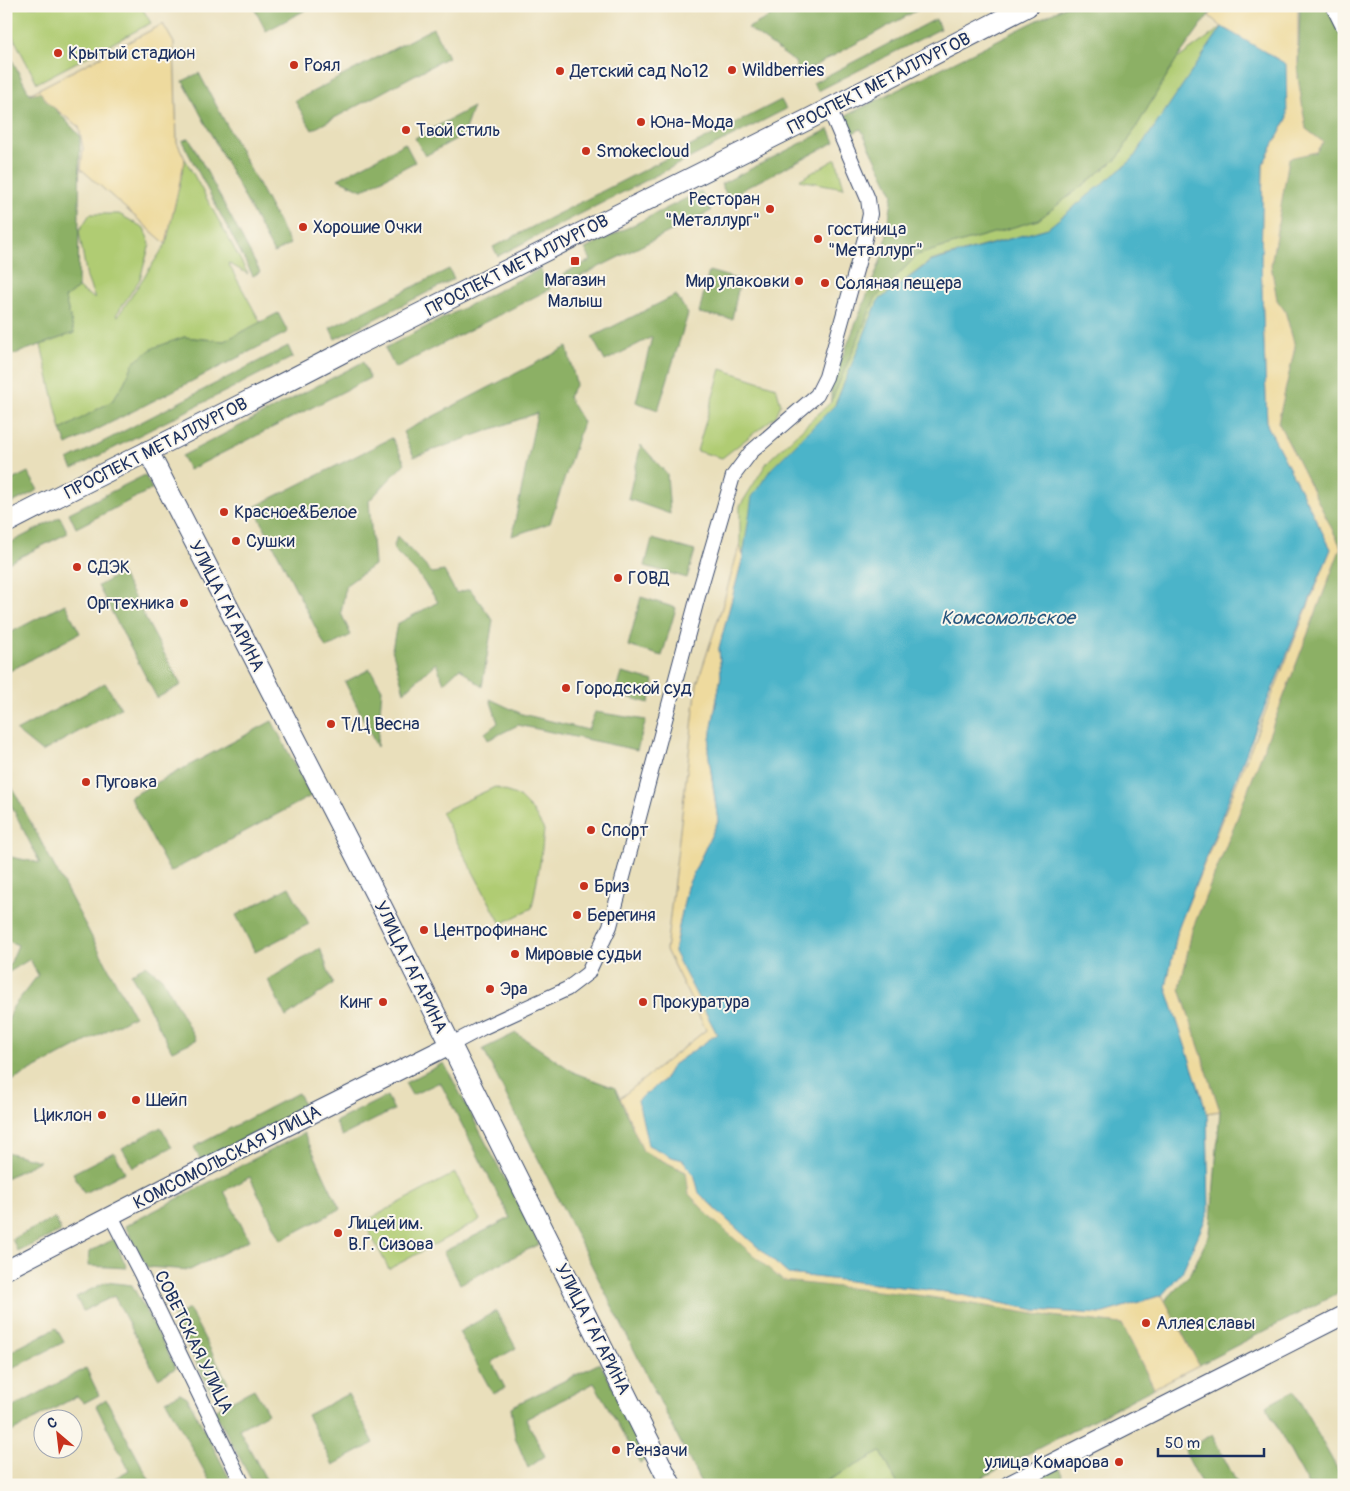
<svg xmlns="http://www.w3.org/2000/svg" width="1350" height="1491" font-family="Pangolin,sans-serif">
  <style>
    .green { fill: #b0cc73; stroke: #667e68 }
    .forest { fill: #8cb065; stroke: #547062 }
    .sand { fill: #eeda9e; stroke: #84847e }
    .water { fill: #4bb4c9; stroke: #337294 }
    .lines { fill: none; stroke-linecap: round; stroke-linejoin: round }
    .minor-casing { stroke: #3a496c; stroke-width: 16 }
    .tertiary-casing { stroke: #3a496c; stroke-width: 20 }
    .secondary-casing { stroke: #3a496c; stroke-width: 22 }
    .minor { stroke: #fff; stroke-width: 14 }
    .tertiary { stroke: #fff; stroke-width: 18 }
    .secondary { stroke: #fff; stroke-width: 20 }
    .poi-dot { fill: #c8321e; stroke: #fbf7ec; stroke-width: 2 }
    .labels { text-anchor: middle; stroke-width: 4; stroke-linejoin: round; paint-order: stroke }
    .poi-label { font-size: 18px; fill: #1b2f5e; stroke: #fbf7ec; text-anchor: start }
    .street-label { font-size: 18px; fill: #1b2f5e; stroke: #fbf7ec }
    .water-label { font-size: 19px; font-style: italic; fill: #29577e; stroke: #fbf7ec }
  </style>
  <rect width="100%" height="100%" fill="#fbf7ec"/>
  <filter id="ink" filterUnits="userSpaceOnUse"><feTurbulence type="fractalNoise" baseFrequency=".02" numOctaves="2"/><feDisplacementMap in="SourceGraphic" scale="10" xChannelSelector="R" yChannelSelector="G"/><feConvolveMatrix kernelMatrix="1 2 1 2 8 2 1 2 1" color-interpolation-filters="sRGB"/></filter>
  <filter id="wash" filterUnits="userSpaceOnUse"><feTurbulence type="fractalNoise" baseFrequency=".0096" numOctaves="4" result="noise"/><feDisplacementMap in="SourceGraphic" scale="20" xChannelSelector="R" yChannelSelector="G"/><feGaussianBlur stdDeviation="1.12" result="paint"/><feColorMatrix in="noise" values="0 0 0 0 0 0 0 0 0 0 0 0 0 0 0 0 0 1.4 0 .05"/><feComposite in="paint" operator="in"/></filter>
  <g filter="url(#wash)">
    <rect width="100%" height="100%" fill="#e9dfbb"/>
    <g class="green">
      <polygon points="6,6 141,6 151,23 37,83 6,23"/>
      <polygon points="1222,27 1132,160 1048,228 930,261 878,301 835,405 771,469 747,532 743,557 740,543 740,506 768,461 831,402 875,299 917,255 1038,220 1118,158 1176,60"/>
      <polygon points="185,159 248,274 228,263 261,323 224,341 184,337 134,362 124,383 112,401 61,430 41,345 74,333 65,298 78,288 95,299 87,278 79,231 90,214 119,214 144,228 150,244 140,279 116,315 118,316 166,244"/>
      <polygon points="836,159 844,188 799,180"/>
      <polygon points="721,369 776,387 781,404 776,416 722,458 697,451"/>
      <polygon points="495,787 518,796 533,811 544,830 541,857 532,908 501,924 441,812"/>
      <polygon points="455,1173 480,1220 389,1269 364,1222"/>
      <polygon points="881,1452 898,1485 819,1485"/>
    </g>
    <g class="forest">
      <polygon points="253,6 313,6 266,31"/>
      <polygon points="790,6 925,6 798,75 795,62 748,28"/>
      <polygon points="1066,6 1215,6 1176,60 1118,158 1038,220 917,255 875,299 831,402 831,378 844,353 884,252 893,194 861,129 853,133 845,116"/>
      <polygon points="1300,6 1328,6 1344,36 1344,1290 1199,1365 1165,1301 1191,1273 1210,1233 1220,1111 1180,989 1192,930 1236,821 1341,547 1278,422 1295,347 1285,311 1277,300 1271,265 1289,157 1316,152 1323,142 1306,129 1298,78"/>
      <polygon points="936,19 940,29 818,91 813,83"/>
      <polygon points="433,28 448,57 312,130 295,101"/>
      <polygon points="8,52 29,93 40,92 80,136 78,288 65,298 74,333 6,357 6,53"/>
      <polygon points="199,73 290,244 274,253 183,81"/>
      <polygon points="781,100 786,109 498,256 493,247"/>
      <polygon points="473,107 463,135 425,156 415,138"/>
      <polygon points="829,129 835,142 728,197 721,184"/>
      <polygon points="189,138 260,272 253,276 182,141"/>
      <polygon points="405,143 415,162 362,190 338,179"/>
      <polygon points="701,191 711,211 567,283 563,274 591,260 585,249"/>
      <polygon points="449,269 454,279 335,339 330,328"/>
      <polygon points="540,269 550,289 395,368 385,348"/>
      <polygon points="709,271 740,280 732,319 699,313"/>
      <polygon points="676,295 688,314 658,410 636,402 652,337 605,361 592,337"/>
      <polygon points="278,313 288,332 67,445 61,430 112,401 124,383 134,362 153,348 184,337 224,341"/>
      <polygon points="288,346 293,357 73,469 68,460"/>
      <polygon points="567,347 576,384 568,397 583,422 550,523 512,536 537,413 414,457 403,432"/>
      <polygon points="363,362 370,378 189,470 182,456"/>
      <polygon points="392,438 405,463 369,501 374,565 346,585 341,613 351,635 326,648 254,507"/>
      <polygon points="641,445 667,474 670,514 628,499"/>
      <polygon points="28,472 38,490 6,506 6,483"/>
      <polygon points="145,475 152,489 76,528 69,513"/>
      <polygon points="60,517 68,533 6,564 6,545"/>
      <polygon points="397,536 432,573 444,571 456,593 470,589 493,620 482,687 460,668 444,683 436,663 404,692 392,649 397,624 438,602 418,574 393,549"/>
      <polygon points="652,539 695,551 687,578 645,566"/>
      <polygon points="121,573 181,685 157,698 98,586"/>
      <polygon points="641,597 676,608 662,656 628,646"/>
      <polygon points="65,604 80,633 6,673 6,635"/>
      <polygon points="370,669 382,689 377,747 345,682"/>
      <polygon points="622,673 654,681 649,703 616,694"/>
      <polygon points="105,683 121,708 42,752 16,731"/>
      <polygon points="490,699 522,714 588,730 595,712 646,720 637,750 518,725 488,740 485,733 498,723"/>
      <polygon points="272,721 311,796 170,872 130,797"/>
      <polygon points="6,776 134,1016 6,1084 6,1026 13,1007 38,975 30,959 6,974 18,945 6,940 6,856 40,863 6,795"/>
      <polygon points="289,887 309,924 255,952 236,915"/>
      <polygon points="320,948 333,984 286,1017 268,980"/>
      <polygon points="146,965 162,978 196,1040 172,1051 131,974"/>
      <polygon points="516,1033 575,1073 615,1088 643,1150 924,1296 1034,1314 1122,1324 1154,1388 968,1485 898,1485 881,1452 819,1485 702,1485 483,1049"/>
      <polygon points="444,1063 539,1244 460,1284 443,1252 510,1218 440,1082 412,1095 405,1083"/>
      <polygon points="298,1093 305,1107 201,1161 194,1147"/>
      <polygon points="387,1096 394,1110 342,1136 335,1122"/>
      <polygon points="161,1127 172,1147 133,1167 122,1148"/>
      <polygon points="304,1133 340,1209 281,1240 250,1177 224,1191 249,1240 190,1270 147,1267 125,1226"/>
      <polygon points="6,1152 40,1161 6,1178"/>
      <polygon points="114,1152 125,1172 84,1193 73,1173"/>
      <polygon points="55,1218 61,1231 18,1252 12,1239"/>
      <polygon points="114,1239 127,1268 88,1266 89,1252"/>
      <polygon points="106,1282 132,1285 176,1368 158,1378 114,1296 83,1311 76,1297"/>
      <polygon points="189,1309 228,1383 211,1392 173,1317"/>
      <polygon points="496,1311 516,1348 492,1362 505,1388 493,1394 459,1332"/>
      <polygon points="56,1328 64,1342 6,1372 6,1354"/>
      <polygon points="600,1363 650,1457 640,1463 594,1383 526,1419 545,1456 528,1468 515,1437 511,1407"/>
      <polygon points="86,1368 99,1395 84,1403 77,1396 6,1435 6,1411"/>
      <polygon points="254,1389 268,1413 239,1429 269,1485 254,1485 214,1410"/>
      <polygon points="1294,1391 1344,1481 1344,1485 1308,1485 1266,1406"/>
      <polygon points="180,1393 187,1397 233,1485 212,1485 166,1401"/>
      <polygon points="348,1394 374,1443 333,1465 307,1415"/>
      <polygon points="106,1399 152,1485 103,1485 129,1470 96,1406"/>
      <polygon points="1212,1435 1238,1485 1202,1485 1184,1450"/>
      <polygon points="1058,1467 1065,1480 1055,1485 1023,1485"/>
    </g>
    <g class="sand">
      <polygon points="1216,6 1298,6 1298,78 1306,129 1323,142 1316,152 1289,158 1271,265 1277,300 1285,311 1295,347 1278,422 1341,547 1236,821 1192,930 1180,989 1220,1111 1207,1113 1166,987 1178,929 1331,549 1267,425 1261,263 1263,164 1287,119 1222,27 1209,16"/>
      <polygon points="163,24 174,43 177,142 185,159 166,244 81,169 83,148 79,127 49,104 40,92 29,94"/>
      <polygon points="740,543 743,557 719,648 721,676 708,750 718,821 687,887 674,951 717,1034 673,1065 664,1080 638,1100 672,1157 683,1160 695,1177 699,1193 725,1218 788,1274 946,1292 1036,1310 1100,1314 1162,1295 1199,1365 1154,1388 1122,1324 1034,1314 924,1296 783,1281 712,1219 689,1194 686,1172 643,1151 620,1098 706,1030 666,950 697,684 723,604"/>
    </g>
    <polygon class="water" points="1222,27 1286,64 1287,119 1263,164 1261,263 1267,425 1331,549 1256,728 1178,929 1166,987 1207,1113 1209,1211 1182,1272 1162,1295 1100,1314 1036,1310 946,1292 788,1274 725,1218 699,1193 695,1177 683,1160 672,1157 648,1145 638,1100 664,1080 673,1065 717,1034 674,952 687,887 718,821 708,750 721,676 719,648 743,557 752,497 771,469 835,405 878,301 930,262 1048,228 1132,160"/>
  </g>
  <g filter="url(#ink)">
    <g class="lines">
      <g class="minor-casing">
        <g id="minor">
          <polyline points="450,1045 482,1028 567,989 588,973 610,926 698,596 733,476 751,452 817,395 826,377 865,238 870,214 868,199 829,108"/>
          <polyline points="111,1216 140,1272 243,1485"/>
        </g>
      </g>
      <g class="tertiary-casing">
        <g id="tertiary">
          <polyline points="1335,6 1344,24"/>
          <polyline points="6,1270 172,1184 450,1045"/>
          <polyline points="1009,1485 1344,1315"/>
        </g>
      </g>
      <g class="secondary-casing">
        <g id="secondary">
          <polyline points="148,451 383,909 671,1485"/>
          <path d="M6,523C122,463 240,407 355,346L809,119L1028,6"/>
        </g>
      </g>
      <use href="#minor" class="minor"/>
      <use href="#tertiary" class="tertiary"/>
      <use href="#secondary" class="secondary"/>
    </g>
  </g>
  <g class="poi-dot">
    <circle cx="58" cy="53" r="5"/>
    <circle cx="294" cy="65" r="5"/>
    <circle cx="732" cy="70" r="5"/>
    <circle cx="560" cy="71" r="5"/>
    <circle cx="641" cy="122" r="5"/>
    <circle cx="406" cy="130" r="5"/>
    <circle cx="586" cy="151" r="5"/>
    <circle cx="770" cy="209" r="5"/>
    <circle cx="303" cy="227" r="5"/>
    <circle cx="818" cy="239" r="5"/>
    <rect x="570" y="256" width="10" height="10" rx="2.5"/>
    <circle cx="799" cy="281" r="5"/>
    <circle cx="825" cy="283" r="5"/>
    <circle cx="224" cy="512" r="5"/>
    <circle cx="236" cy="541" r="5"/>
    <circle cx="77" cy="567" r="5"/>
    <circle cx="618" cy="578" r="5"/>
    <circle cx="184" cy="603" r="5"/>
    <circle cx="566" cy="688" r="5"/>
    <circle cx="331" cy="724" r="5"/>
    <circle cx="86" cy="782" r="5"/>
    <circle cx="591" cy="830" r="5"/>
    <circle cx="584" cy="886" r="5"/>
    <circle cx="577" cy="915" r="5"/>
    <circle cx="424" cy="930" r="5"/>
    <circle cx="515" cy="954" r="5"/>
    <circle cx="490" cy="989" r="5"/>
    <circle cx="383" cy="1002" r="5"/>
    <circle cx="643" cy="1002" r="5"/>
    <circle cx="136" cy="1100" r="5"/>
    <circle cx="102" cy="1115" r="5"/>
    <circle cx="338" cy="1233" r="5"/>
    <circle cx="1146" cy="1323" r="5"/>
    <circle cx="616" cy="1450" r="5"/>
    <circle cx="1119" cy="1462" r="5"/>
  </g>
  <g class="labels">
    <g class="poi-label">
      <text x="68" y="59">Крытый стадион</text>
      <text x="304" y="71">Роял</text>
      <text x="742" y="76">Wildberries</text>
      <text x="570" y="77">Детский сад №12</text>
      <text x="651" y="128">Юна-Мода</text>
      <text x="416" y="136">Твой стиль</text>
      <text x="596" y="157">Smokecloud</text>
      <text x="760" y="205" text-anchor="end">Ресторан<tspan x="760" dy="21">"Металлург"</tspan></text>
      <text x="313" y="233">Хорошие Очки</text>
      <text x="828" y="235">гостиница<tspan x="828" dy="21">"Металлург"</tspan></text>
      <text x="575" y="286" text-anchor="middle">Магазин<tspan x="575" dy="21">Малыш</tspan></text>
      <text x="789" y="287" text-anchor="end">Мир упаковки</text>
      <text x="835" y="289">Соляная пещера</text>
      <text x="234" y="518">Красное&amp;Белое</text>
      <text x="246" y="547">Сушки</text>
      <text x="87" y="573">СДЭК</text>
      <text x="628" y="584">ГОВД</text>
      <text x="174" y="609" text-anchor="end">Оргтехника</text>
      <text x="576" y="694">Городской суд</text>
      <text x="341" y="730">Т/Ц Весна</text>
      <text x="96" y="788">Пуговка</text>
      <text x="601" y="836">Спорт</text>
      <text x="594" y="892">Бриз</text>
      <text x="587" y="921">Берегиня</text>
      <text x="434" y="936">Центрофинанс</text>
      <text x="525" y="960">Мировые судьи</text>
      <text x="500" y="995">Эра</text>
      <text x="373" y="1008" text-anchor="end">Кинг</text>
      <text x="653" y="1008">Прокуратура</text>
      <text x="146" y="1106">Шейп</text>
      <text x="92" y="1121" text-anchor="end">Циклон</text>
      <text x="348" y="1229">Лицей им.<tspan x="348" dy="21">В.Г. Сизова</tspan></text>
      <text x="1156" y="1329">Аллея славы</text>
      <text x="626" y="1456">Рензачи</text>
      <text x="1109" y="1468" text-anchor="end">улица Комарова</text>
    </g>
    <g class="street-label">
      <text transform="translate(879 83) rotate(-27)" y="6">ПРОСПЕКТ МЕТАЛЛУРГОВ</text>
      <text transform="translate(517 265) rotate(-27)" y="6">ПРОСПЕКТ МЕТАЛЛУРГОВ</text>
      <text transform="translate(156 448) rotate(-27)" y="6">ПРОСПЕКТ МЕТАЛЛУРГОВ</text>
      <text transform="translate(227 606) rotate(63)" y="6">УЛИЦА ГАГАРИНА</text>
      <text transform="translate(411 967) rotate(64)" y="6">УЛИЦА ГАГАРИНА</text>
      <text transform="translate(227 1157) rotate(-27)" y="6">КОМСОМОЛЬСКАЯ УЛИЦА</text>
      <text transform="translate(593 1329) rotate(63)" y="6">УЛИЦА ГАГАРИНА</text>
      <text transform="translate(194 1342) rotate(64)" y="6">СОВЕТСКАЯ УЛИЦА</text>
    </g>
    <g class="water-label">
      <text x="1008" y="624">Комсомольское</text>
    </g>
  </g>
  <rect width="1350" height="1491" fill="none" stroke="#fbf7ec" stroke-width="25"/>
  <g transform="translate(58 1434) rotate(332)"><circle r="24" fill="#fbf7ec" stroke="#a1a7b3"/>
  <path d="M0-4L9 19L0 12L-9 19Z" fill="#c8321e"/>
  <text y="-8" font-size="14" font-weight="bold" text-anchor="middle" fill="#1b2f5e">С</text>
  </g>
  <path d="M1158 1448v8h106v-8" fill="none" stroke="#1b2f5e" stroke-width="2.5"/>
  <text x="1165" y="1448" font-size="15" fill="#1b2f5e" stroke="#fbf7ec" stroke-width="4" paint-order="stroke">50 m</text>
</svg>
